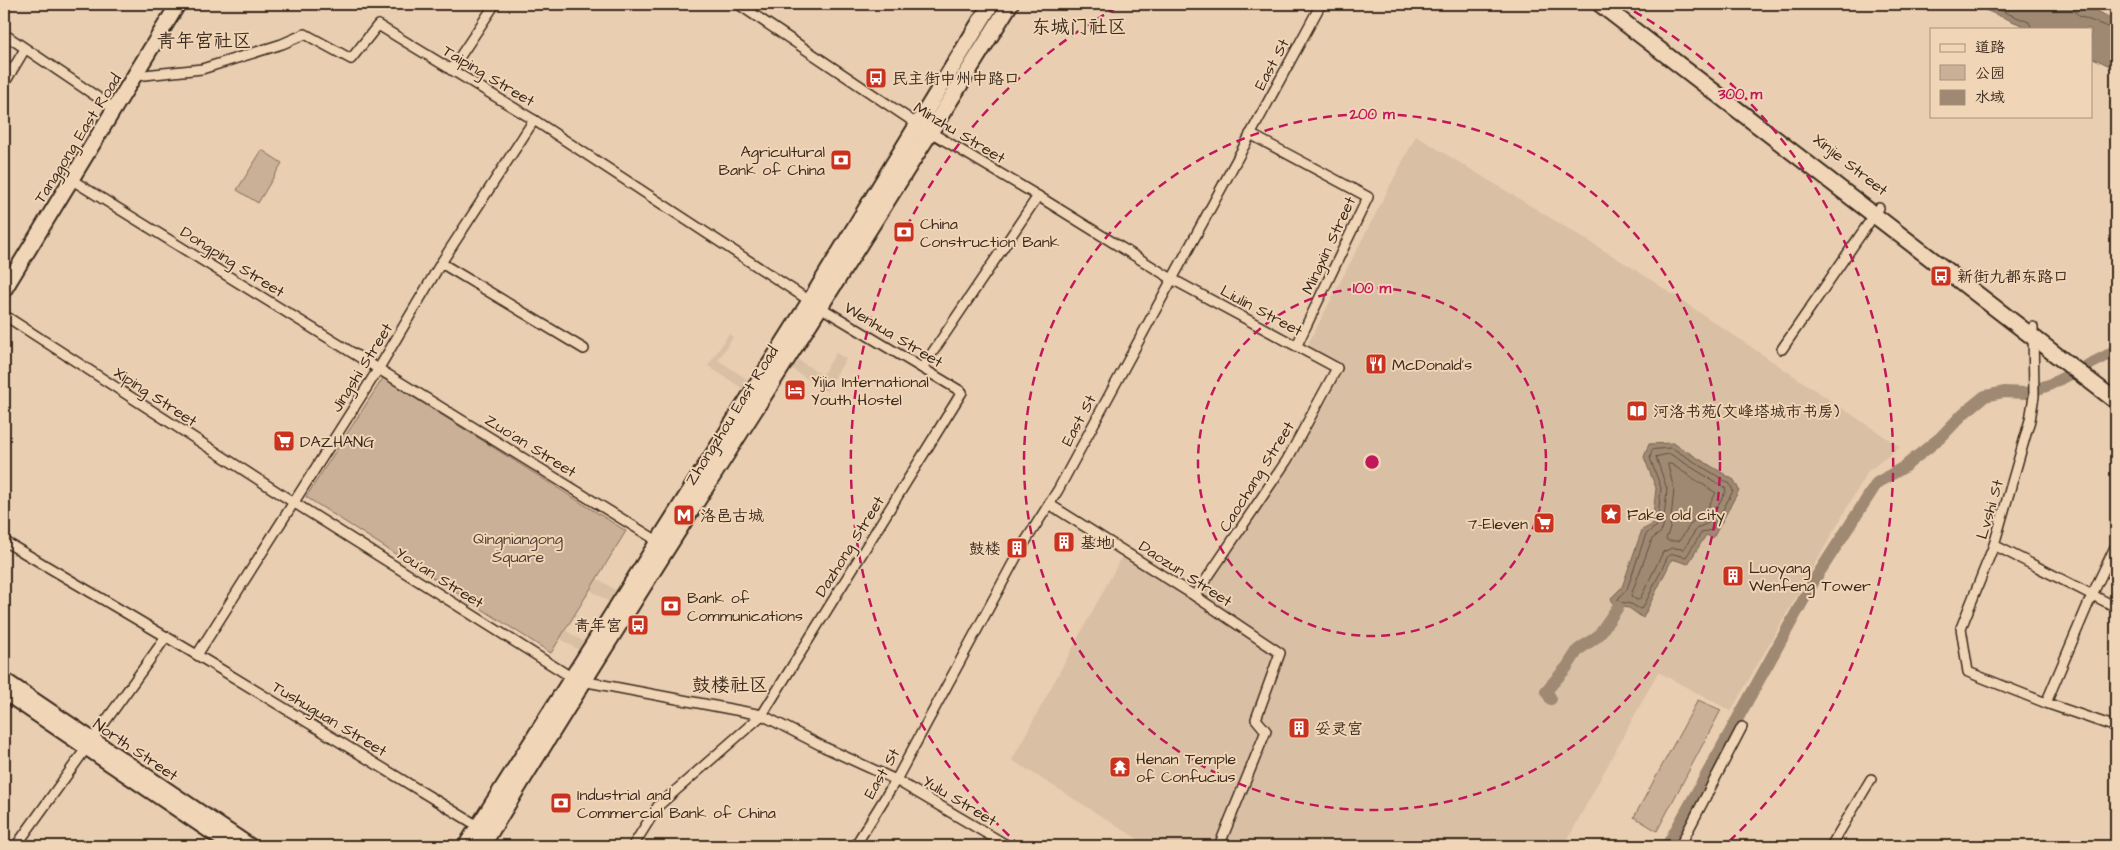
<svg xmlns="http://www.w3.org/2000/svg" width="2120" height="850" font-family="'Architects Daughter','LXGW WenKai TC',sans-serif">
  <style>
    .built { fill: #d9bfa3 }
    .green { fill: #c9b096; stroke: #826d5a }
    .water { fill: #9f8973; stroke: #776351 }
    .lines { fill: none; stroke-linecap: round; stroke-linejoin: round }
    .shore { stroke: #635040; stroke-width: 1 }
    .canal { stroke: #9f8973; stroke-width: 12 }
    .street-casing { stroke: #3b2a1e; stroke-width: 12 }
    .secondary-casing { stroke: #3b2a1e; stroke-width: 18 }
    .primary-casing { stroke: #3b2a1e; stroke-width: 19 }
    .street { stroke: #f0d5b7; stroke-width: 9 }
    .secondary { stroke: #f0d5b7; stroke-width: 14 }
    .primary { stroke: #f0d5b7; stroke-width: 15 }
    .ring { fill: none; stroke: #c2185b; stroke-width: 2.5; stroke-dasharray: 9 6 }
    .labels { text-anchor: middle; stroke-width: 4; stroke-linejoin: round; paint-order: stroke }
    .street-label { font-size: 16px; fill: #3b2a1e; stroke: #f0d5b7 }
    .poi-label { font-size: 16px; fill: #3b2a1e; stroke: #f0d5b7; text-anchor: start }
    .park-label { font-size: 16px; fill: #503e30; stroke: #f0d5b7 }
    .quarter-label { font-size: 19px; fill: #3b2a1e; stroke: #f0d5b7 }
    .centre { fill: #c2185b; stroke: #f0d5b7; stroke-width: 2.5 }
    .ring-label { font-size: 15px; text-anchor: middle; font-weight: bold; fill: #c2185b; stroke: #f0d5b7; stroke-width: 4; stroke-linejoin: round; paint-order: stroke }
  </style>
  <rect width="100%" height="100%" fill="#e9ceb1"/>
  <filter id="ink" filterUnits="userSpaceOnUse"><feTurbulence type="fractalNoise" baseFrequency=".02" numOctaves="2"/><feDisplacementMap in="SourceGraphic" scale="10" xChannelSelector="R" yChannelSelector="G"/><feConvolveMatrix kernelMatrix="1 2 1 2 8 2 1 2 1" color-interpolation-filters="sRGB"/></filter>
  <g filter="url(#ink)">
    <g class="built">
      <polygon points="1416,136 1636,270 1900,447 1868,471 1731,711 1658,672 1564,846 1149,846 1012,760 1125,551 1196,596 1331,394 1337,368 1343,370 1307,346"/>
      <polygon points="729,334 733,337 718,360 751,382 792,356 822,375 836,353 846,359 826,391 789,367 588,656 524,616 530,608 587,644 592,637 588,634 609,602 491,526 498,515 617,591 745,390 708,366"/>
    </g>
    <g class="green">
      <polygon points="262,150 282,163 258,203 237,190"/>
      <polygon points="383,378 626,531 551,653 306,497"/>
      <polygon points="1698,700 1721,710 1657,831 1634,817"/>
    </g>
    <g class="water">
      <polygon points="1971,4 2080,4 2116,20 2116,69 2091,57 2091,29 2031,29"/>
      <polygon points="1673,443 1734,480 1739,490 1713,538 1706,535 1688,564 1672,559 1643,618 1629,608 1614,606 1611,598 1622,587 1642,530 1652,525 1656,488 1644,457 1649,444"/>
    </g>
    <g class="lines">
      <g class="shore">
        <polyline points="1984,4 2029,22 2032,29"/>
        <polyline points="2073,4 2074,10 2079,16 2116,30"/>
        <polygon points="1672,448 1730,484 1733,491 1712,530 1702,532 1686,557 1673,554 1668,556 1643,608 1640,609 1631,604 1619,602 1618,599 1627,589 1646,534 1657,526 1661,488 1650,458 1652,450"/>
        <polygon points="1670,454 1725,488 1726,491 1708,523 1697,528 1684,549 1672,548 1663,552 1640,599 1637,600 1632,597 1631,595 1652,539 1660,533 1663,528 1667,489 1656,457"/>
        <polygon points="1668,464 1671,464 1716,493 1703,516 1692,522 1679,541 1668,541 1666,539 1670,528 1674,490"/>
      </g>
      <g class="canal">
        <polyline points="1551,699 1546,691 1567,667 1578,650 1598,636 1618,607"/>
        <polyline points="1667,846 1815,579 1877,483 1904,467 1940,438 1964,413 1985,396 2004,392 2026,393 2049,385 2116,351"/>
      </g>
      <g class="street-casing">
        <g id="street">
          <polyline points="738,4 917,124 1038,196 1172,279 1337,368 1287,460 1195,596"/>
          <polyline points="4,34 115,109"/>
          <polyline points="451,70 495,4"/>
          <polyline points="135,76 202,69 282,44 305,34 351,59 378,25 534,120 810,301 962,392 762,715 658,806 633,846"/>
          <polyline points="4,84 25,49"/>
          <polyline points="1250,134 1368,197 1297,345"/>
          <polyline points="72,180 661,543"/>
          <polyline points="441,263 584,349"/>
          <polyline points="4,315 293,502 571,677 582,681 762,715 824,747 896,780 1008,846"/>
          <polyline points="2033,327 2034,396 2030,420 1994,545 1961,628 1968,672 2046,703 2116,727"/>
          <polyline points="1782,349 1879,208"/>
          <polyline points="922,368 1038,196"/>
          <polyline points="1049,504 1195,596 1280,653 1256,719 1266,731 1219,846"/>
          <polyline points="4,541 197,655 478,826"/>
          <polyline points="1994,545 2116,607"/>
          <polyline points="197,655 379,368 441,263 534,120"/>
          <polyline points="2046,703 2092,595 2116,545"/>
          <polyline points="16,846 166,637"/>
          <polyline points="855,846 896,780 1020,550 1058,490 1321,4"/>
          <polyline points="1680,846 1742,727"/>
          <polyline points="1831,846 1871,779"/>
        </g>
      </g>
      <g class="secondary-casing">
        <g id="secondary">
          <polyline points="4,290 178,4"/>
          <polyline points="4,680 250,846"/>
          <polyline points="4,692 232,846"/>
        </g>
      </g>
      <g class="primary-casing">
        <g id="primary">
          <polyline points="1600,4 2116,401"/>
          <polyline points="466,846 810,301 991,4"/>
          <path d="M482,846C654,563 836,286 1010,4"/>
        </g>
      </g>
      <use href="#street" class="street"/>
      <use href="#secondary" class="secondary"/>
      <use href="#primary" class="primary"/>
    </g>
  </g>
  <g class="ring">
    <circle cx="1372" cy="462" r="174"/>
    <circle cx="1372" cy="462" r="348"/>
    <path d="M1020 846A521 521 0 0 1 1123 4M1621 4A521 521 0 0 1 1724 846"/>
  </g>
  <defs>
    <g id="bus-square" transform="scale(1.125)"><rect x="-9" y="-9" width="18" height="18" rx="4" fill="#c8321e" stroke="#f0d5b7"/><path d="M-5-6H5V4H4V6H2V4H-2V6H-4V4H-5ZM-3.5-4V0h7V-4ZM-3.5 1.2v1.5H-2V1.2ZM2 1.2v1.5H3.5V1.2Z" fill="#fff"/></g>
    <g id="bank-square" transform="scale(1.125)"><rect x="-9" y="-9" width="18" height="18" rx="4" fill="#c8321e" stroke="#f0d5b7"/><path d="M-6-4H6V4H-6ZM0-2.3a2.3 2.3 0 1 0 0 4.6a2.3 2.3 0 1 0 0-4.6Z" fill="#fff"/></g>
    <g id="restaurant-square" transform="scale(1.125)"><rect x="-9" y="-9" width="18" height="18" rx="4" fill="#c8321e" stroke="#f0d5b7"/><path d="M-5-6h1v4h1v-4h1v4h1v-4h1v5L-1.5 .5V6h-2V.5L-5-1ZM5-6V6H3V1.5H1.5Q1.5-4 5-6Z" fill="#fff"/></g>
    <g id="hotel-square" transform="scale(1.125)"><rect x="-9" y="-9" width="18" height="18" rx="4" fill="#c8321e" stroke="#f0d5b7"/><path d="M-6-4.5h1.5V1H6V5H4.5V3h-9V5H-6ZM-4 0a1.8 1.8 0 1 1 3.6 0ZM.5 0V-2.5h3Q6-2.5 6 0Z" fill="#fff"/></g>
    <g id="library-square" transform="scale(1.125)"><rect x="-9" y="-9" width="18" height="18" rx="4" fill="#c8321e" stroke="#f0d5b7"/><path d="M-6-4Q-3-5.5-.7-3.5V5Q-3 3-6 4ZM6-4Q3-5.5 .7-3.5V5Q3 3 6 4Z" fill="#fff"/></g>
    <g id="supermarket-square" transform="scale(1.125)"><rect x="-9" y="-9" width="18" height="18" rx="4" fill="#c8321e" stroke="#f0d5b7"/><path d="M-6-5.5h2.5l.6 2H6L4.5 2H-2.5L-4.4-4H-6ZM-1.5 3.2a1.3 1.3 0 1 0 .1 0ZM3 3.2a1.3 1.3 0 1 0 .1 0Z" fill="#fff"/></g>
    <g id="sight-square" transform="scale(1.125)"><rect x="-9" y="-9" width="18" height="18" rx="4" fill="#c8321e" stroke="#f0d5b7"/><path d="M0-6L1.8-2.2L6-1.7L2.9 1.2L3.7 5.4L0 3.3L-3.7 5.4L-2.9 1.2L-6-1.7L-1.8-2.2Z" fill="#fff"/></g>
    <g id="metro-square" transform="scale(1.125)"><rect x="-9" y="-9" width="18" height="18" rx="4" fill="#c8321e" stroke="#f0d5b7"/><path d="M-5.5 5V-5H-3L0 0L3-5H5.5V5H3V-.5L0 4L-3-.5V5Z" fill="#fff"/></g>
    <g id="building-square" transform="scale(1.125)"><rect x="-9" y="-9" width="18" height="18" rx="4" fill="#c8321e" stroke="#f0d5b7"/><path d="M-4-6H4V6H1V3H-1V6H-4ZM-2.5-4.3h1.7v1.8h-1.7ZM.8-4.3h1.7v1.8H.8ZM-2.5-1h1.7V.8h-1.7ZM.8-1h1.7V.8H.8Z" fill="#fff"/></g>
    <g id="temple-square" transform="scale(1.125)"><rect x="-9" y="-9" width="18" height="18" rx="4" fill="#c8321e" stroke="#f0d5b7"/><path d="M0-6L5-2H3V0L6.5 2.5H4V6H1.5V3h-3V6H-4V2.5H-6.5L-3 0V-2H-5Z" fill="#fff"/></g>
  </defs>
  <g fill-rule="evenodd">
    <use href="#bus-square" x="876" y="78"/>
    <use href="#bank-square" x="841" y="160"/>
    <use href="#bank-square" x="904" y="232"/>
    <use href="#bus-square" x="1941" y="276"/>
    <use href="#restaurant-square" x="1376" y="364"/>
    <use href="#hotel-square" x="795" y="390"/>
    <use href="#library-square" x="1637" y="411"/>
    <use href="#supermarket-square" x="284" y="441"/>
    <use href="#sight-square" x="1611" y="514"/>
    <use href="#metro-square" x="684" y="515"/>
    <use href="#supermarket-square" x="1544" y="523"/>
    <use href="#building-square" x="1064" y="542"/>
    <use href="#building-square" x="1017" y="548"/>
    <use href="#building-square" x="1733" y="576"/>
    <use href="#bank-square" x="671" y="606"/>
    <use href="#bus-square" x="638" y="625"/>
    <use href="#building-square" x="1299" y="728"/>
    <use href="#temple-square" x="1120" y="767"/>
    <use href="#bank-square" x="561" y="803"/>
  </g>
  <g class="labels">
    <g class="street-label">
      <text transform="translate(1271 64) rotate(-62)" y="6">East St</text>
      <text transform="translate(489 75) rotate(31)" y="6">Taiping Street</text>
      <text transform="translate(960 132) rotate(31)" y="6">Minzhu Street</text>
      <text transform="translate(77 138) rotate(-58)" y="6">Tanggong East Road</text>
      <text transform="translate(1851 164) rotate(38)" y="6">Xinjie Street</text>
      <text transform="translate(1328 245) rotate(-65)" y="6">Mingxin Street</text>
      <text transform="translate(233 261) rotate(32)" y="6">Dongping Street</text>
      <text transform="translate(1262 310) rotate(28)" y="6">Liulin Street</text>
      <text transform="translate(894 334) rotate(31)" y="6">Wenhua Street</text>
      <text transform="translate(361 367) rotate(-58)" y="6">Jingshi Street</text>
      <text transform="translate(156 396) rotate(33)" y="6">Xiping Street</text>
      <text transform="translate(731 415) rotate(-58)" y="6">Zhongzhou East Road</text>
      <text transform="translate(1078 420) rotate(-62)" y="6">East St</text>
      <text transform="translate(531 445) rotate(32)" y="6">Zuo'an Street</text>
      <text transform="translate(1256 476) rotate(-58)" y="6">Caochang Street</text>
      <text transform="translate(1989 509) rotate(-74)" y="6">Lvshi St</text>
      <text transform="translate(849 546) rotate(-58)" y="6">Dazhong Street</text>
      <text transform="translate(1186 573) rotate(33)" y="6">Daozun Street</text>
      <text transform="translate(440 577) rotate(32)" y="6">You'an Street</text>
      <text transform="translate(330 718) rotate(31)" y="6">Tushuguan Street</text>
      <text transform="translate(136 749) rotate(34)" y="6">North Street</text>
      <text transform="translate(881 773) rotate(-60)" y="6">East St</text>
      <text transform="translate(960 800) rotate(31)" y="6">Yulu Street</text>
    </g>
    <g class="poi-label">
      <text x="892" y="84">民主街中州中路口</text>
      <text x="825" y="157" text-anchor="end">Agricultural<tspan x="825" dy="18">Bank of China</tspan></text>
      <text x="920" y="229">China<tspan x="920" dy="18">Construction Bank</tspan></text>
      <text x="1957" y="282">新街九都东路口</text>
      <text x="1392" y="370">McDonald's</text>
      <text x="811" y="387">Yijia International<tspan x="811" dy="18">Youth Hostel</tspan></text>
      <text x="1653" y="417">河洛书苑(文峰塔城市书房)</text>
      <text x="300" y="447">DAZHANG</text>
      <text x="1627" y="520">Fake old city</text>
      <text x="700" y="521">洛邑古城</text>
      <text x="1528" y="529" text-anchor="end">7-Eleven</text>
      <text x="1080" y="548">基地1</text>
      <text x="1001" y="554" text-anchor="end">鼓楼</text>
      <text x="1749" y="573">Luoyang<tspan x="1749" dy="18">Wenfeng Tower</tspan></text>
      <text x="687" y="603">Bank of<tspan x="687" dy="18">Communications</tspan></text>
      <text x="622" y="631" text-anchor="end">青年宫</text>
      <text x="1315" y="734">妥灵宫</text>
      <text x="1136" y="764">Henan Temple<tspan x="1136" dy="18">of Confucius</tspan></text>
      <text x="577" y="800">Industrial and<tspan x="577" dy="18">Commercial Bank of China</tspan></text>
    </g>
    <g class="park-label">
      <text x="518" y="544">Qingniangong<tspan x="518" dy="18">Square</tspan></text>
    </g>
    <g class="quarter-label">
      <text x="1079" y="33">东城门社区</text>
      <text x="204" y="47">青年宫社区</text>
      <text x="730" y="691">鼓楼社区</text>
    </g>
  </g>
  <circle cx="1372" cy="462" r="8" class="centre"/>
  <g class="ring-label">
    <text x="1740" y="99">300 m</text>
    <text x="1372" y="119">200 m</text>
    <text x="1372" y="293">100 m</text>
  </g>
  <rect width="2120" height="850" fill="none" stroke="#f0d5b7" stroke-width="20"/>
  <rect x="10" y="10" width="2100" height="830" fill="none" stroke="#3b2a1e" stroke-width="2" filter="url(#ink)"/>
  <rect x="1930" y="28" width="162" height="90" fill="#f0d5b7" stroke="#a8917a"/>
  <rect x="1940" y="44" width="25" height="8" fill="#f0d5b7" stroke="#a8917a"/>
  <text x="1975" y="52" font-size="15" fill="#3b2a1e">道路</text>
  <rect x="1940" y="65" width="25" height="15" fill="#c9b096" stroke="#a8917a"/>
  <text x="1975" y="78" font-size="15" fill="#3b2a1e">公园</text>
  <rect x="1940" y="90" width="25" height="15" fill="#9f8973" stroke="#a8917a"/>
  <text x="1975" y="102" font-size="15" fill="#3b2a1e">水域</text>
</svg>
